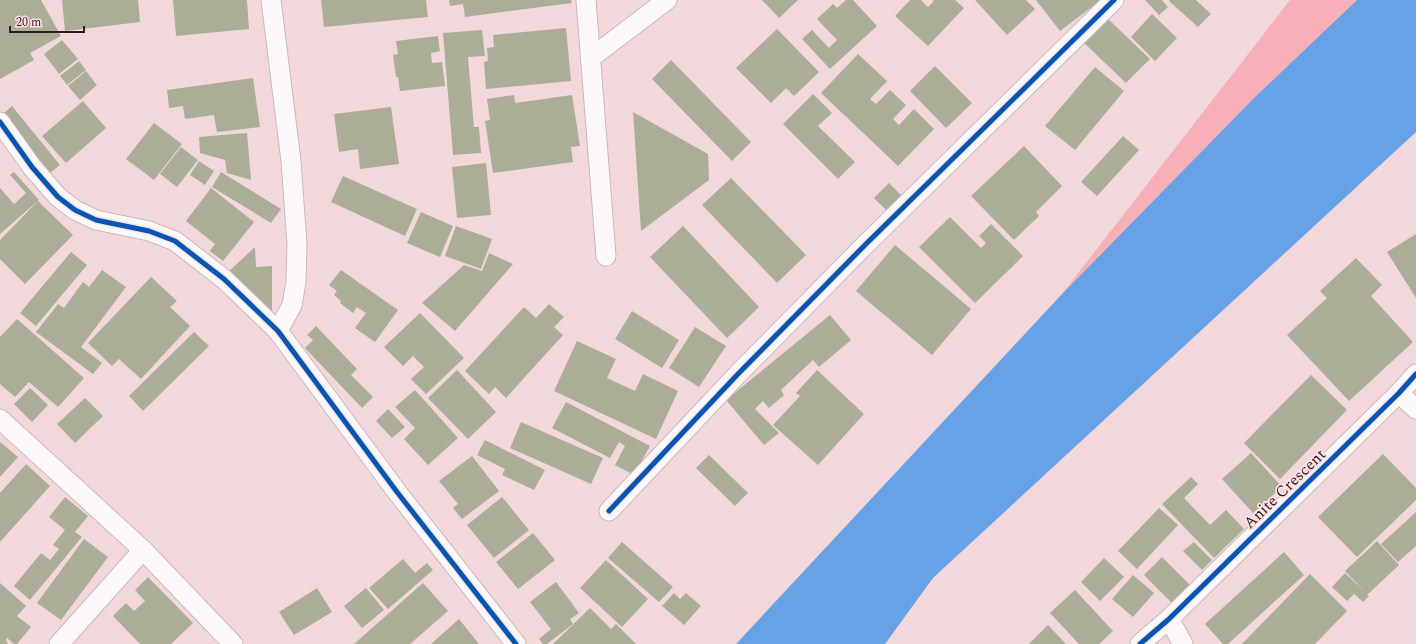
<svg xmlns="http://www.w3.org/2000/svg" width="1416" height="644" font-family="Spectral,serif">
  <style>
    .green { fill: #f7afb8 }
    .water { fill: #67a2e6 }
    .building { fill: #acad96 }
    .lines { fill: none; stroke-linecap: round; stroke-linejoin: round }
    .minor-casing { stroke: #cbb8ba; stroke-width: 21 }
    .minor { stroke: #fdf9fa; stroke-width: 19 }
    .cycleway-casing { stroke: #fee1e3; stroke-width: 8 }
    .cycleway { stroke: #0057b8; stroke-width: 5 }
    .labels { text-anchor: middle; stroke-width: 3.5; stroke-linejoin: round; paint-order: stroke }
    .street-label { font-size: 16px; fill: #2e1d1f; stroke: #fee1e3 }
  </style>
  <rect width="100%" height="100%" fill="#f2d8db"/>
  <polygon class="green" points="1290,0 1357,0 1255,97 1062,294"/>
  <polygon class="water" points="1357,0 1416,0 1416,132 933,578 885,644 736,644 1062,294 1255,97"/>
  <g class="building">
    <polygon points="0,0 41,0 61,36 30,53 34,60 0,79"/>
    <polygon points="62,0 138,0 140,22 65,31"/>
    <polygon points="173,0 247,0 249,29 176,36"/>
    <polygon points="321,0 426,0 428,17 324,27"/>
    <polygon points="449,0 571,0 572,3 465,17 463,4 450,6"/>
    <polygon points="762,0 798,0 779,18"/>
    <polygon points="846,0 853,0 877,26 830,69 802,39 812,30 829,48 837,40 817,19 833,4 837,8"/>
    <polygon points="910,0 921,0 928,7 934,1 932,0 955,0 964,8 928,46 895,16"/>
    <polygon points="975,0 1026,0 1035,9 1007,35"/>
    <polygon points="1036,0 1101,0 1060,31"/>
    <polygon points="1145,0 1162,0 1168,7 1159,15"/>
    <polygon points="1170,0 1196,0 1211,14 1198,27 1169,1"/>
    <polygon points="1152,14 1177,38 1155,61 1131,37"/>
    <polygon points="1104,15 1150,59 1126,83 1080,39"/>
    <polygon points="566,28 571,81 486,89 484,62 488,61 487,48 494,47 493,35"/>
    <polygon points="777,29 819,72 794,96 786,88 771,103 736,68"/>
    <polygon points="482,30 485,56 468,57 474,127 479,127 481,153 453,155 443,33"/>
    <polygon points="438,36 440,51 431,53 432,63 442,62 445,86 400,91 398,77 396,77 393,55 398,54 396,41"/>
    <polygon points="62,40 78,59 59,74 44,54"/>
    <polygon points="858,54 887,81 870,99 876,104 890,90 906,105 893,119 899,125 914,109 934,129 898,166 821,93"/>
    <polygon points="671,60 751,142 732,161 652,79"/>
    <polygon points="79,61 86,70 67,85 60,76"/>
    <polygon points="935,66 972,103 946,128 910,91"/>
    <polygon points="1095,67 1124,91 1075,150 1045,126"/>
    <polygon points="86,71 97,85 80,100 68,86"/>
    <polygon points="253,78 260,127 217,132 214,115 185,119 183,106 169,108 167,90"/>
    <polygon points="813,94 832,113 818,126 855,162 838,179 783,124"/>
    <polygon points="514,95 515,103 572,95 580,146 571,147 573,162 493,173 485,121 490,120 487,99"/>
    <polygon points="83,101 106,128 66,163 42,136"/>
    <polygon points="12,106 60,165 50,173 3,114"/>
    <polygon points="391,107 399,164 360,169 358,149 339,152 334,114"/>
    <polygon points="633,112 708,154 709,180 641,231"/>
    <polygon points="154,123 182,144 154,180 126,159"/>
    <polygon points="247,133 251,180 227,173 225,160 200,153 199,137"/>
    <polygon points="1123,136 1139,150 1097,196 1081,182"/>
    <polygon points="1024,146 1062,186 1036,212 1039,216 1014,240 971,196"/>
    <polygon points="181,147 198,160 177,187 160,174"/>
    <polygon points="199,161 214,171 205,185 190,175"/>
    <polygon points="486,163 491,215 457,218 452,167"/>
    <polygon points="14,172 39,200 0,234 0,188 14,204 26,193 10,175"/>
    <polygon points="221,172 281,209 271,223 212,187"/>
    <polygon points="343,176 417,209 405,236 331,202"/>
    <polygon points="731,178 806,255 777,283 702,205"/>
    <polygon points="889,183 902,196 887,211 874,198"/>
    <polygon points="211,188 254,222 223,261 210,251 215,244 186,221"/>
    <polygon points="38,201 73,235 25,284 0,259 0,240"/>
    <polygon points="421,212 453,226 440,257 407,243"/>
    <polygon points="950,217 981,248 986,243 979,236 991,224 1023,256 975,303 919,247"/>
    <polygon points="456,226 492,239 481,269 445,256"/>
    <polygon points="683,226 759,307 727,338 650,257"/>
    <polygon points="1416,234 1416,298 1387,252"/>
    <polygon points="895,245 971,309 932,355 856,291"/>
    <polygon points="255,247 256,267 272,266 272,317 226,274"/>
    <polygon points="71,252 87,265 36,326 20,313"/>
    <polygon points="489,253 513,264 455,331 422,303 464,265 482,271"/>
    <polygon points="1356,258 1382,285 1371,296 1413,342 1349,401 1287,335 1327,298 1320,291"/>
    <polygon points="102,270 126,287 81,347 102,363 93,374 36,332 58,304 64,308 83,282 89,287"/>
    <polygon points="341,270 398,310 375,342 355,328 366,313 357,307 353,313 340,303 341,301 334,295 337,291 329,285"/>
    <polygon points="151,277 177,301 170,307 190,326 141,379 119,359 112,366 88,343"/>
    <polygon points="549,304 564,317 554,327 563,335 506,398 495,387 489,394 465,371 524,307 536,318"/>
    <polygon points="632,311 679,340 662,368 615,339"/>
    <polygon points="420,313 464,358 426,394 411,379 424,367 413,356 403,366 384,347"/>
    <polygon points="830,315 851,340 819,367 813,360 781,390 784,395 769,408 763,401 755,409 779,433 764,445 726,400"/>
    <polygon points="17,319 84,378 58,407 29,382 15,397 0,384 0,337"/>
    <polygon points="316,326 357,369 351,375 373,397 362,408 305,348 313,340 307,335"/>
    <polygon points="695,327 726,346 699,387 669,368"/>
    <polygon points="194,332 209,346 143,411 129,396"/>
    <polygon points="577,341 616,359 607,378 635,391 643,374 678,391 656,439 554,391"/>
    <polygon points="457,370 496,412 468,439 428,398"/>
    <polygon points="817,370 864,414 818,465 773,425 800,396 796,393"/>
    <polygon points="1311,375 1347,410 1280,479 1244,443"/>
    <polygon points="30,388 48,405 32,422 14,404"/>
    <polygon points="415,390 458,438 428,465 404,439 415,428 395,407"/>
    <polygon points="85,398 103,416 75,443 57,424"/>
    <polygon points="566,402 650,446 634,475 615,465 625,446 619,442 610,458 552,428"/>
    <polygon points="388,409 405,427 392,438 376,421"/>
    <polygon points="521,422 603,458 591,484 510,448"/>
    <polygon points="485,440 545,470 534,490 502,475 505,469 477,455"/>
    <polygon points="0,442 18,457 0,477"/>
    <polygon points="1251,453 1282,487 1253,513 1222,479"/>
    <polygon points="1383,454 1416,488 1416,500 1357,557 1318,517"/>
    <polygon points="709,455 748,493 735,506 696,468"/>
    <polygon points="472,456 499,491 462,519 453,508 458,504 439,481"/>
    <polygon points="26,464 50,486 0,542 0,493"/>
    <polygon points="1191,477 1198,484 1184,498 1210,525 1226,510 1244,529 1214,558 1162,504"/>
    <polygon points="65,497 88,516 75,532 82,537 30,600 14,586 41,553 50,560 59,549 53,545 65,530 49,517"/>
    <polygon points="502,497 529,530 494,558 467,525"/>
    <polygon points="1159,508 1178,525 1137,569 1118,551"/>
    <polygon points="1416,512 1416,546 1398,562 1381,544"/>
    <polygon points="533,533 555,560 518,589 496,562"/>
    <polygon points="84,539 108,557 61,620 37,603"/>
    <polygon points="1377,541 1399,565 1367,595 1369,596 1363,602 1354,594 1347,601 1332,587 1345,573 1365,592 1345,571"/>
    <polygon points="622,542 673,587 659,602 608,558"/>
    <polygon points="1194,542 1212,560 1202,570 1183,551"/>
    <polygon points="1284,552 1304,575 1228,644 1223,644 1205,624"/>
    <polygon points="1162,557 1191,586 1173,604 1144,575"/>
    <polygon points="1104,558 1124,577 1100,601 1081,582"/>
    <polygon points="403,559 415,573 427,563 433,570 388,609 369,588"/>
    <polygon points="606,560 648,599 622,627 580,588"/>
    <polygon points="1310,574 1347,611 1315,644 1242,644"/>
    <polygon points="1133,575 1154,593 1133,617 1112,599"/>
    <polygon points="148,577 193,623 171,644 140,644 113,616 126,603 134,611 145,601 135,590"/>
    <polygon points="556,582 579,613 570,619 573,624 547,644 543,644 539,639 551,629 530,602"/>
    <polygon points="0,583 26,606 17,616 31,627 17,644 14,644 7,638 6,640 8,644 0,644"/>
    <polygon points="423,583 448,611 410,644 354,644"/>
    <polygon points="317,588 332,612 294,635 279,612"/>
    <polygon points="366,588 384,610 362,628 344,606"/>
    <polygon points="1075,590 1113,631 1099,644 1079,644 1050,613"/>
    <polygon points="674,593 680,599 686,593 701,606 684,625 662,606"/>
    <polygon points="590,608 611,629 616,624 636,644 553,644"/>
    <polygon points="459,619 479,644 431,644"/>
    <polygon points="1048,625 1066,644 1029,644"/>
  </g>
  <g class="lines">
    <g class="minor-casing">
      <g id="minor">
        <polyline points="271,0 291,161 297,244 296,282 292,305 278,331"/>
        <polyline points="586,0 606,256"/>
        <polyline points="592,57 667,0"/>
        <polyline points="0,122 32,167 58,197 75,210 96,220 149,231 175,241 224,279 278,331 397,492 516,644"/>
        <polyline points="1399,393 1416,409"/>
        <polyline points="0,419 143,550 233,644"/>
        <polyline points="609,511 737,375 865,245 1114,0"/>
        <polyline points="1169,619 1183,644"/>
        <polyline points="59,644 143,550"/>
        <polyline points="1140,644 1169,619 1399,393 1416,374"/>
      </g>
    </g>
    <use href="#minor" class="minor"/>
    <g class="cycleway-casing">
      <g id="cycleway">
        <polyline points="0,122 32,167 58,197 75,210 96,220 149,231 175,241 224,279 278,331 397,492 516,644"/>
        <polyline points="609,511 737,375 865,245 1114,0"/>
        <polyline points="1140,644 1169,619 1399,393 1416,374"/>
      </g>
    </g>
    <use href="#cycleway" class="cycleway"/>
  </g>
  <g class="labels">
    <g class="street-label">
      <text transform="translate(1284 488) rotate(-44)" y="6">Anite Crescent</text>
    </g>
  </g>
  <path d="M10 26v6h74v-6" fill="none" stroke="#2e1d1f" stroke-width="2"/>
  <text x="16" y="26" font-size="12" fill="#2e1d1f" stroke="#fee1e3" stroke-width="3" paint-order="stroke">20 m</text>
</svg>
